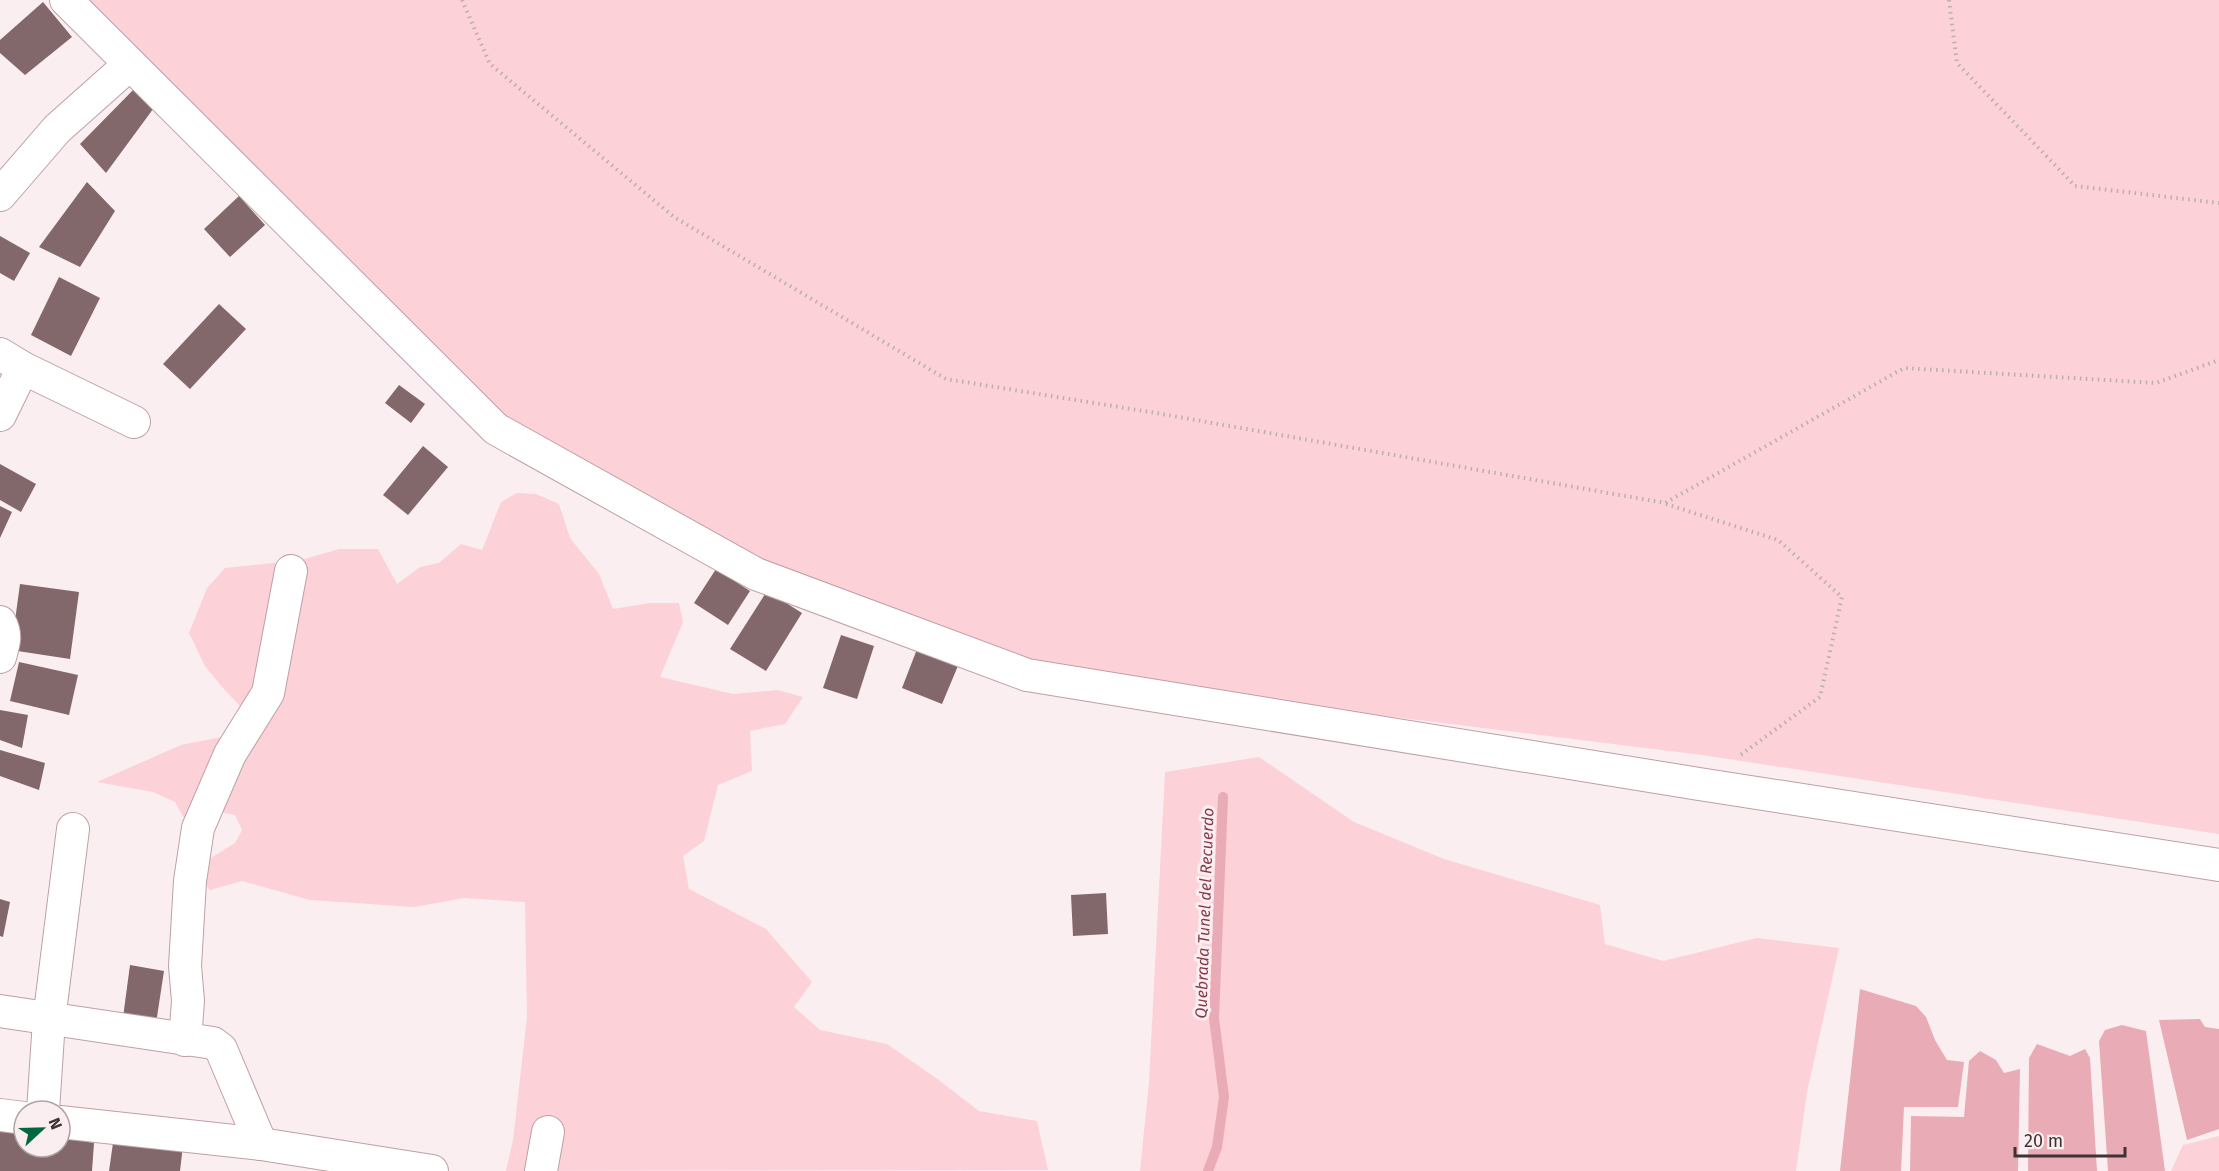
<svg xmlns="http://www.w3.org/2000/svg" width="2219" height="1171" font-family="'Fira Sans',sans-serif">
  <style>
    .green { fill: #fdd1d8 }
    .water { fill: #e9abb5 }
    .lines { fill: none; stroke-linecap: round; stroke-linejoin: round }
    .stream { stroke: #e9abb5; stroke-width: 10 }
    .building { fill: #82676b }
    .minor-casing { stroke: #bda0a4; stroke-width: 34 }
    .path { stroke: #baaeb0; stroke-width: 4; stroke-dasharray: 1.5 4.5; stroke-linecap: butt }
    .minor { stroke: #fff; stroke-width: 32 }
    .labels { text-anchor: middle; stroke-width: 6; stroke-linejoin: round; paint-order: stroke }
    .water-label { font-size: 16px; font-style: italic; fill: #83384a; stroke: #fbeef0 }
  </style>
  <rect width="100%" height="100%" fill="#fbeef0"/>
  <g class="green">
    <polygon points="73,0 2219,0 2219,834 1702,755 1028,672 756,571 497,427"/>
    <polygon points="517,493 536,494 559,504 570,538 599,574 613,609 650,603 679,603 683,622 660,677 733,694 778,690 803,697 785,724 750,731 752,771 718,785 704,841 683,856 689,889 766,929 812,982 794,1007 820,1030 887,1044 936,1078 979,1111 1037,1121 1048,1170 506,1171 513,1140 527,1017 525,902 464,898 414,907 310,900 242,881 210,890 193,869 235,843 242,830 235,815 206,809 184,818 175,802 153,792 97,782 181,745 262,729 222,687 205,666 189,633 207,588 225,568 301,560 339,549 378,549 397,584 420,567 439,563 461,544 482,550 501,502"/>
    <polygon points="1259,757 1354,822 1444,859 1600,905 1605,944 1663,961 1757,938 1839,948 1807,1092 1796,1171 1140,1171 1149,1082 1165,772"/>
    <polygon points="2219,1136 2219,1171 2171,1171 2183,1145"/>
  </g>
  <g class="water">
    <polygon points="1860,989 1916,1006 1926,1017 1935,1040 1947,1060 1964,1062 1958,1107 1904,1107 1901,1171 1840,1171"/>
    <polygon points="2200,1019 2205,1027 2219,1029 2219,1129 2187,1140 2159,1020"/>
    <polygon points="2122,1025 2146,1031 2165,1171 2108,1171 2099,1041 2105,1030"/>
    <polygon points="2037,1044 2070,1056 2085,1049 2090,1058 2097,1171 2028,1171 2029,1058"/>
    <polygon points="1980,1051 1996,1060 2004,1073 2020,1069 2018,1171 1910,1171 1911,1116 1964,1117 1969,1061"/>
  </g>
  <g class="lines">
    <polyline class="stream" points="1208,1171 1217,1147 1224,1097 1214,1018 1223,797"/>
  </g>
  <g class="building">
    <polygon points="43,2 72,37 25,75 0,53 0,40"/>
    <polygon points="137,86 156,105 106,173 80,144"/>
    <polygon points="87,182 115,211 80,267 39,247"/>
    <polygon points="239,196 265,225 230,257 204,229"/>
    <polygon points="0,236 30,253 14,281 0,273"/>
    <polygon points="59,277 100,298 71,356 31,335"/>
    <polygon points="219,304 246,329 190,389 163,364"/>
    <polygon points="399,385 425,404 411,423 385,403"/>
    <polygon points="423,446 448,467 408,515 383,495"/>
    <polygon points="0,464 36,484 21,512 0,500"/>
    <polygon points="0,506 12,512 0,538"/>
    <polygon points="716,569 750,591 728,625 694,603"/>
    <polygon points="20,584 79,592 70,659 11,650"/>
    <polygon points="767,591 802,613 766,671 730,649"/>
    <polygon points="841,635 874,646 857,699 823,688"/>
    <polygon points="919,644 960,661 942,704 902,688"/>
    <polygon points="19,662 78,675 69,715 10,701"/>
    <polygon points="0,710 28,715 22,748 0,740"/>
    <polygon points="0,750 45,763 39,790 0,776"/>
    <polygon points="1106,893 1108,934 1073,936 1071,895"/>
    <polygon points="0,899 10,902 3,937 0,936"/>
    <polygon points="130,965 164,971 155,1030 122,1025"/>
    <polygon points="0,1126 24,1131 24,1147 60,1147 60,1137 94,1143 92,1171 0,1171"/>
    <polygon points="114,1136 183,1145 180,1171 109,1171"/>
  </g>
  <g class="lines">
    <g class="minor-casing">
      <g id="minor">
        <polyline points="66,0 496,429 756,574 1027,675 1699,784 2219,865"/>
        <polyline points="0,195 57,129 130,64"/>
        <polyline points="0,354 23,368 134,422"/>
        <polyline points="0,415 23,368"/>
        <path d="M0,622C7,635 4,643 0,657"/>
        <polyline points="0,1011 213,1043 221,1049 261,1144"/>
        <polyline points="185,1040 188,1001 185,966 190,881 198,828 230,754 268,693 291,571"/>
        <polyline points="43,1111 49,1020 73,829"/>
        <polyline points="0,1115 24,1118"/>
        <polyline points="60,1122 261,1144 432,1171"/>
        <polyline points="541,1171 548,1132"/>
      </g>
    </g>
    <g class="path">
      <polyline points="462,0 490,64 674,217 946,379 1156,413 1665,503 1904,368 2156,383 2219,360"/>
      <polyline points="1949,0 1957,63 2075,186 2219,203"/>
      <polyline points="1666,504 1778,540 1842,597 1820,697 1739,756"/>
    </g>
    <use href="#minor" class="minor"/>
  </g>
  <g class="labels">
    <g class="water-label">
      <text transform="translate(1204 913) rotate(-88)" y="6">Quebrada Tunel del Recuerdo</text>
    </g>
  </g>
  <g transform="translate(42 1129) rotate(68)"><circle r="28" fill="#fbeef0" stroke="#afa3a5" stroke-width="1.5"/>
  <path d="M0-4.5L10 22L0 15L-10 22Z" fill="#00683e"/>
  <text y="-9" font-size="16" font-weight="bold" text-anchor="middle" fill="#3e3234">N</text>
  </g>
  <path d="M2015 1147v9h110v-9" fill="none" stroke="#3e3234" stroke-width="3"/>
  <text x="2024" y="1147" font-size="18" fill="#3e3234" stroke="#fbeef0" stroke-width="4.5" paint-order="stroke">20 m</text>
</svg>
